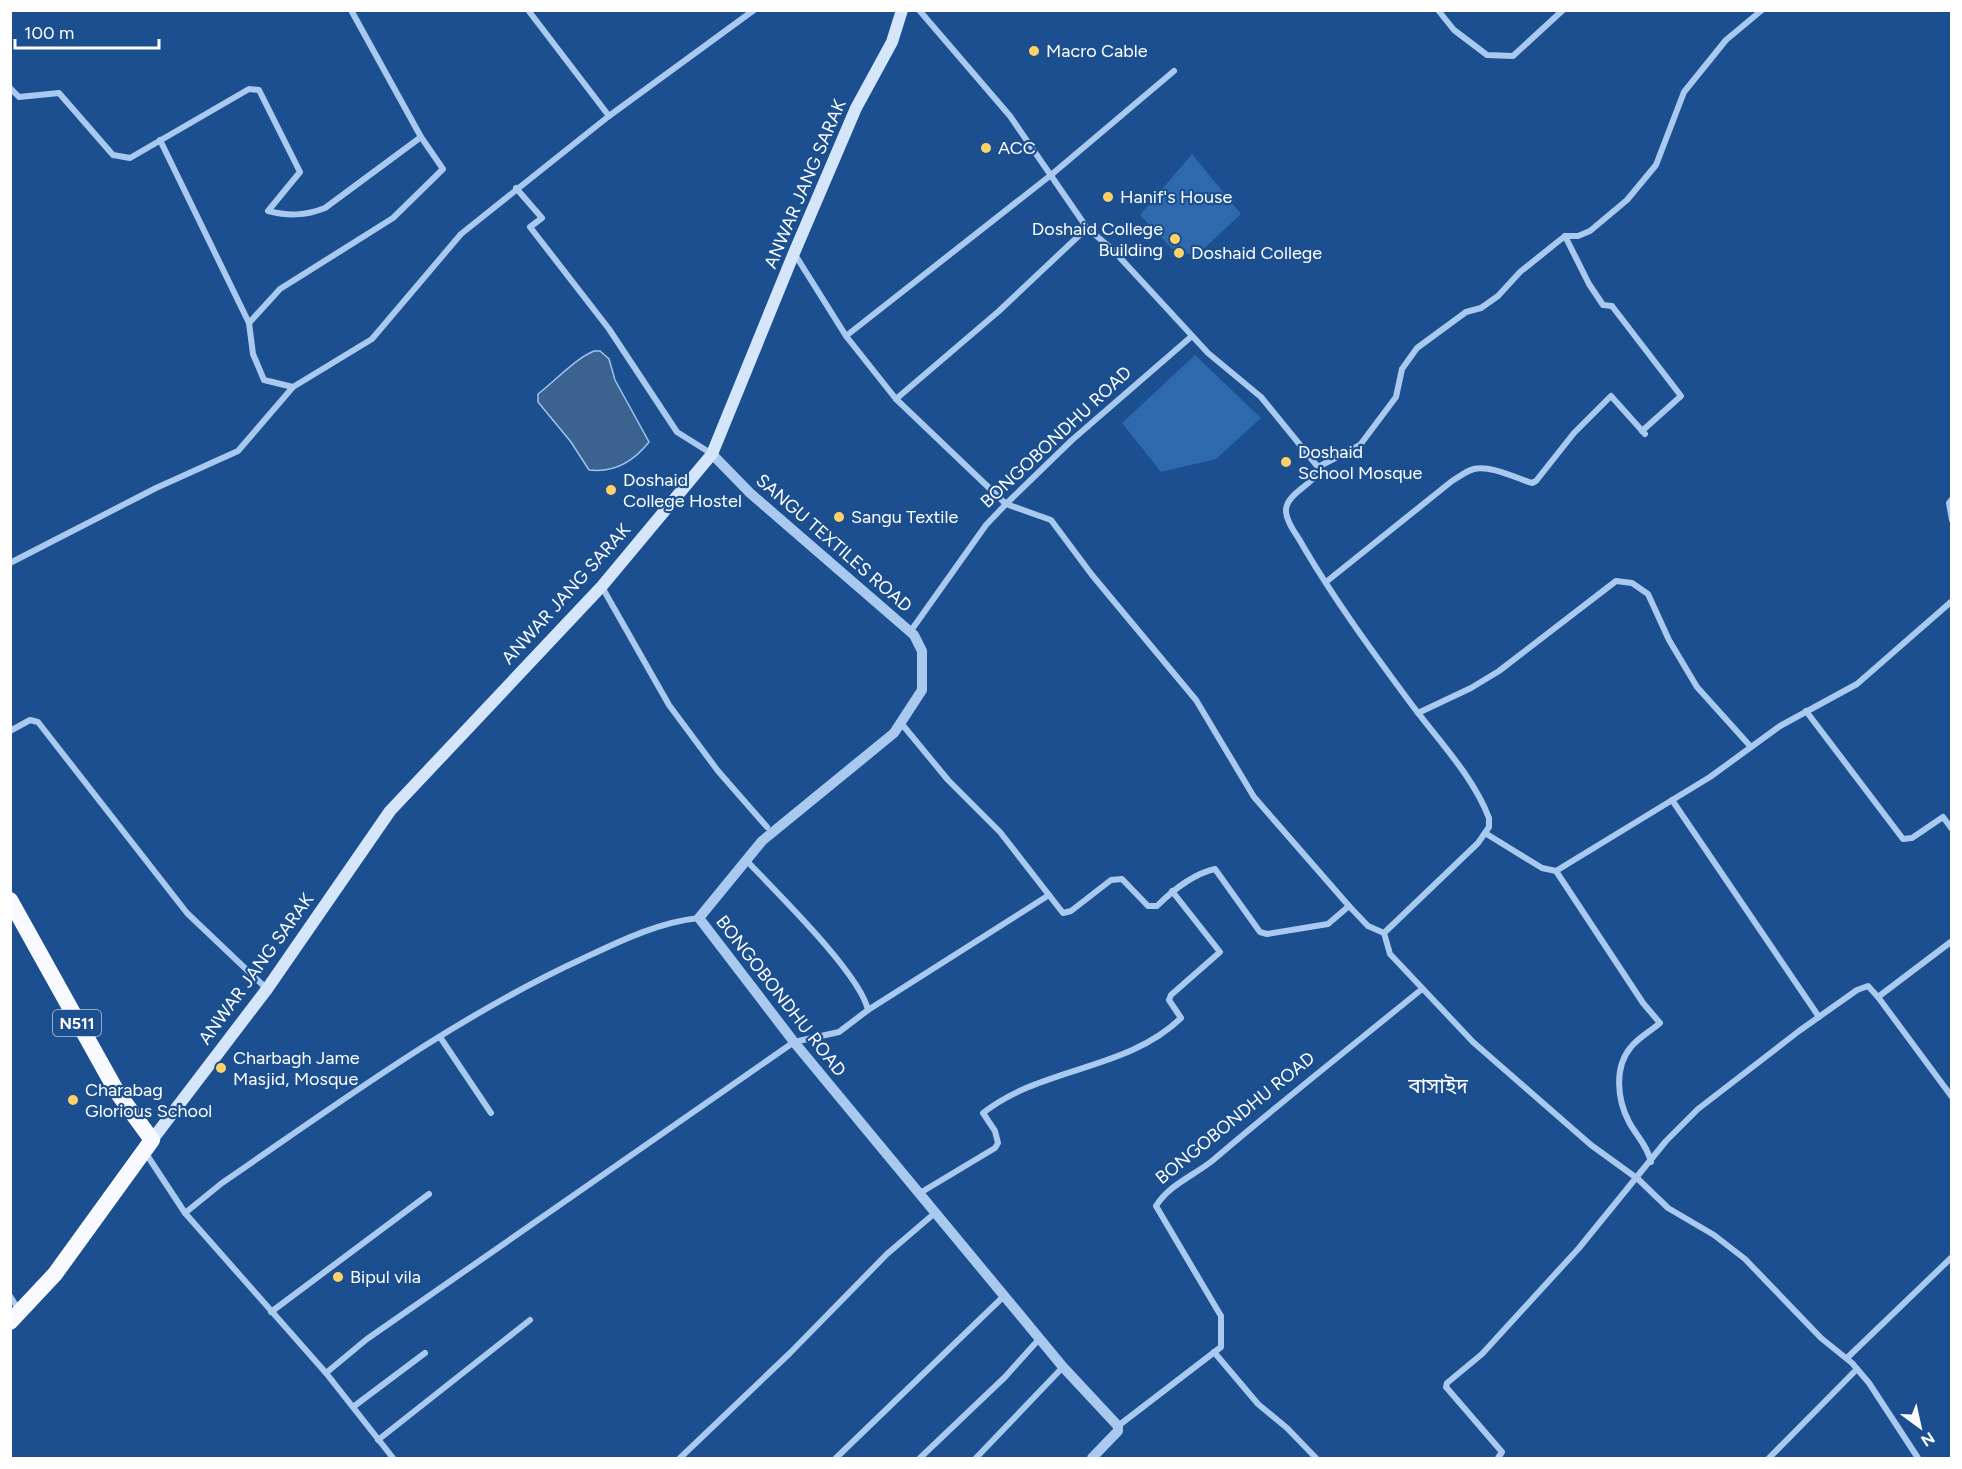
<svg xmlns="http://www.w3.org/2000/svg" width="1962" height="1469" font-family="Figtree,'Noto Sans Bengali',sans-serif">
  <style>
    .green { fill: #2e69ad }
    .water { fill: #3c6290; stroke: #9cc4f0; stroke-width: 1.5 }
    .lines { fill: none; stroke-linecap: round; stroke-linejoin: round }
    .minor { stroke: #a9c9ee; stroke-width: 6 }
    .tertiary { stroke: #a9c9ee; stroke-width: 10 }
    .secondary { stroke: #d6e6fa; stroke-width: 12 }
    .trunk { stroke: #f8faff; stroke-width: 16 }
    .poi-dot { fill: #ffd166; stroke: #1b4f8f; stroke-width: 2 }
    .labels { text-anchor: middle; stroke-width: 4.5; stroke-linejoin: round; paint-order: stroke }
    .shield { fill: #1b4f8f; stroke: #bbcadd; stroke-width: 1.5 }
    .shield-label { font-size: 16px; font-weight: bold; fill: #fff }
    .poi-label { font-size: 18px; fill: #fff; stroke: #1b4f8f; text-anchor: start }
    .street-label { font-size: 18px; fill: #fff; stroke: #1b4f8f }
    .quarter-label { font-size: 21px; fill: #fff; stroke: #1b4f8f }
  </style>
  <rect width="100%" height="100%" fill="#1b4f8f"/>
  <g class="green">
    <polygon points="1192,154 1241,214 1196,256 1172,249 1140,215"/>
    <polygon points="1195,355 1261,418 1216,459 1161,472 1122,423"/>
  </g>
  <path class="water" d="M594,351H600L609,359L615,380L649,442C634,461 614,473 589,470L571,442L538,402V394C555,381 576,358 594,351Z"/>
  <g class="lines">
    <g class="minor">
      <polyline points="528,10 609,116"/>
      <polyline points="919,10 1010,116 1087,228 1112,249 1208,353 1261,397 1318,467"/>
      <polyline points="1438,10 1454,30 1487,55 1513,56 1563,10"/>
      <path d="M10,88L19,97L59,93L113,155L130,158L249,89L259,90L300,172L268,211C288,216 305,216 325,208L421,137"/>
      <polyline points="160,140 249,323"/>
      <polyline points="516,188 542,218 530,227 609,329 677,432 712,454"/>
      <polyline points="1565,236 1589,284 1603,305 1612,306 1681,396 1642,431"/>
      <polyline points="794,253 846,336 896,399 1006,504 1051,520 1092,575 1196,700 1254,797 1349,906 1368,926 1384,933"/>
      <polyline points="846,336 1051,175 1174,71"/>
      <polyline points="293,387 264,380 253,354 249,323 280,289 393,218 443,169 421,137 351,10"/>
      <polyline points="896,399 999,311 1087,228"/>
      <path d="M1318,467C1319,483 1288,491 1286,509C1285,521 1298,536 1303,546C1334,599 1372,651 1409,701C1436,738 1472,774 1489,818V827L1478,843L1384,933L1390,954L1473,1042L1591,1145L1638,1179L1668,1208L1714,1235L1745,1259L1821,1338L1852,1363L1869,1383L1918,1458"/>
      <polyline points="1318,467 1360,445 1396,397 1402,369 1417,348 1466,312 1481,308 1498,296 1520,272 1565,236 1578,236 1590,231 1627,200 1656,165 1684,92 1726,40 1762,10"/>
      <polyline points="1952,499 1949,503 1952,520"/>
      <polyline points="10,563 156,488 238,451 293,387 372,339 461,234 609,116 754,10"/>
      <path d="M1326,582L1452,481C1459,477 1466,471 1474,469C1490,465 1516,478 1532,483L1536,481L1574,433L1611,396L1645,434"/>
      <polyline points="602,587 669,705 718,771 767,827"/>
      <polyline points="910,632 986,525 1006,504 1072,440 1192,336"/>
      <polyline points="1806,711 1903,839 1912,838 1943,817 1952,829"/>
      <polyline points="1418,713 1471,688 1499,671 1616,581 1632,583 1648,594 1669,640 1697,687 1751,747"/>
      <path d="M901,723L948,780L1000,832L1063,913L1071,911L1111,880L1122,879L1148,906H1157C1173,890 1193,874 1215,869L1260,932L1267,934L1328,924L1349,906"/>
      <polyline points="10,731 30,720 38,722 187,913 267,989"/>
      <polyline points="1672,800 1819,1017"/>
      <polyline points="1485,833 1542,868 1556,871 1710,777 1780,726 1857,684 1952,601"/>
      <path d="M1556,871L1643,1003L1660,1023C1651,1031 1639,1037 1631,1047C1614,1067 1617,1099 1629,1122C1636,1135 1648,1147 1651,1162"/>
      <polyline points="1878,997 1952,1097"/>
      <polyline points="868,1010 1049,895"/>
      <polyline points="440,1037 491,1113"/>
      <polyline points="145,1152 185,1213 326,1373 393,1458"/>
      <path d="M920,1193L995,1148L998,1143L995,1131L983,1113C1043,1066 1126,1071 1181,1018L1169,1000L1171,995L1220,952L1172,891"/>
      <path d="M185,1213L222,1183C339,1103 455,1017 584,958C620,941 659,922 699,918"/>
      <polyline points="10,1296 19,1310"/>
      <polyline points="271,1312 429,1194"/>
      <polyline points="1214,1352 1258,1404 1287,1428 1316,1458"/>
      <polyline points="1847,1358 1952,1257"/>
      <path d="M326,1373L367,1339L794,1042L839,1032L868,1010C860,973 774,890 746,860"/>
      <polyline points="353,1407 425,1353"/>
      <path d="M1118,1426L1221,1347V1316L1156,1206C1169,1185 1193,1176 1212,1161C1281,1102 1352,1046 1422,989"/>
      <polyline points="378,1440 530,1320"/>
      <polyline points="680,1458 790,1353 887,1254 936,1212"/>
      <polyline points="836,1458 1004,1296"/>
      <polyline points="920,1458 1005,1377 1040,1338"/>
      <polyline points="976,1458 1063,1367"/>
      <polyline points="1498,1458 1502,1452 1496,1445 1446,1387 1447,1383 1482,1354 1579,1248 1666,1141 1698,1109 1799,1031 1857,990 1868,986 1878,997 1952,941"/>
      <polyline points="1769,1458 1857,1369"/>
    </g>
    <polyline class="tertiary" points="712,454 750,493 914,635 922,651 922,690 894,733 762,841 699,918 794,1042 1063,1367 1118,1426 1118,1431 1092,1458"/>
    <polyline class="secondary" points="152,1140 267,989 390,811 602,586 712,454 794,253 856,108 892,42 902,10"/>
    <polyline class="trunk" points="10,900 117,1092 152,1140 55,1274 10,1322"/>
  </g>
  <g class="poi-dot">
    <circle cx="1034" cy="51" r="6"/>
    <circle cx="986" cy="148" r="6"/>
    <circle cx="1108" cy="197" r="6"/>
    <circle cx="1175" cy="239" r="6"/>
    <circle cx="1179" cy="253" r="6"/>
    <circle cx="1286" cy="462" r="6"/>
    <circle cx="611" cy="490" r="6"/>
    <circle cx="839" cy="517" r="6"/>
    <circle cx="221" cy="1068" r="6"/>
    <circle cx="73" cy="1100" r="6"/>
    <circle cx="338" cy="1277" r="6"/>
  </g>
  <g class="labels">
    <rect class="shield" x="53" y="1010" width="48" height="26" rx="4.5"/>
    <g class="shield-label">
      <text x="77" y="1029">N511</text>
    </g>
    <g class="poi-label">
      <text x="1046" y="57">Macro Cable</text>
      <text x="998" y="154">ACC</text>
      <text x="1120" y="203">Hanif's House</text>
      <text x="1163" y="235" text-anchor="end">Doshaid College<tspan x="1163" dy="21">Building</tspan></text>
      <text x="1191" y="259">Doshaid College</text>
      <text x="1298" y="458">Doshaid<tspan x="1298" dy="21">School Mosque</tspan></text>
      <text x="623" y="486">Doshaid<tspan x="623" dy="21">College Hostel</tspan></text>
      <text x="851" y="523">Sangu Textile</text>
      <text x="233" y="1064">Charbagh Jame<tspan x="233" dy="21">Masjid, Mosque</tspan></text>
      <text x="85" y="1096">Charabag<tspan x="85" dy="21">Glorious School</tspan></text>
      <text x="350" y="1283">Bipul vila</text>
    </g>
    <g class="street-label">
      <text transform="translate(805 184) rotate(-67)" y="6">ANWAR JANG SARAK</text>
      <text transform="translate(1056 437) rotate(-43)" y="6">BONGOBONDHU ROAD</text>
      <text transform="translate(834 543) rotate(41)" y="6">SANGU TEXTILES ROAD</text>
      <text transform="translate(566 594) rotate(-48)" y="6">ANWAR JANG SARAK</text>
      <text transform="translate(256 969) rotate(-54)" y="6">ANWAR JANG SARAK</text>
      <text transform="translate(781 996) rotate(52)" y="6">BONGOBONDHU ROAD</text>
      <text transform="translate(1235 1118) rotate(-39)" y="6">BONGOBONDHU ROAD</text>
    </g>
    <g class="quarter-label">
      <text x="1438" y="1093">বাসাইদ</text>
    </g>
  </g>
  <rect width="1962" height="1469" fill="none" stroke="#ffffff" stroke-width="24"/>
  <g transform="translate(1920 1427) rotate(147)" stroke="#1b4f8f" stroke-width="4.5" paint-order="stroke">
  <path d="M0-4.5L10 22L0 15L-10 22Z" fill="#ffffff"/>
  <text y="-9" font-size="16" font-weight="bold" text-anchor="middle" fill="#ffffff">N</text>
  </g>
  <path d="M15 39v9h144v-9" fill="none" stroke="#ffffff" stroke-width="3"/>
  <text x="24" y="39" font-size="18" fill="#ffffff" stroke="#1b4f8f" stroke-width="4.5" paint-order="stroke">100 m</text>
</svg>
